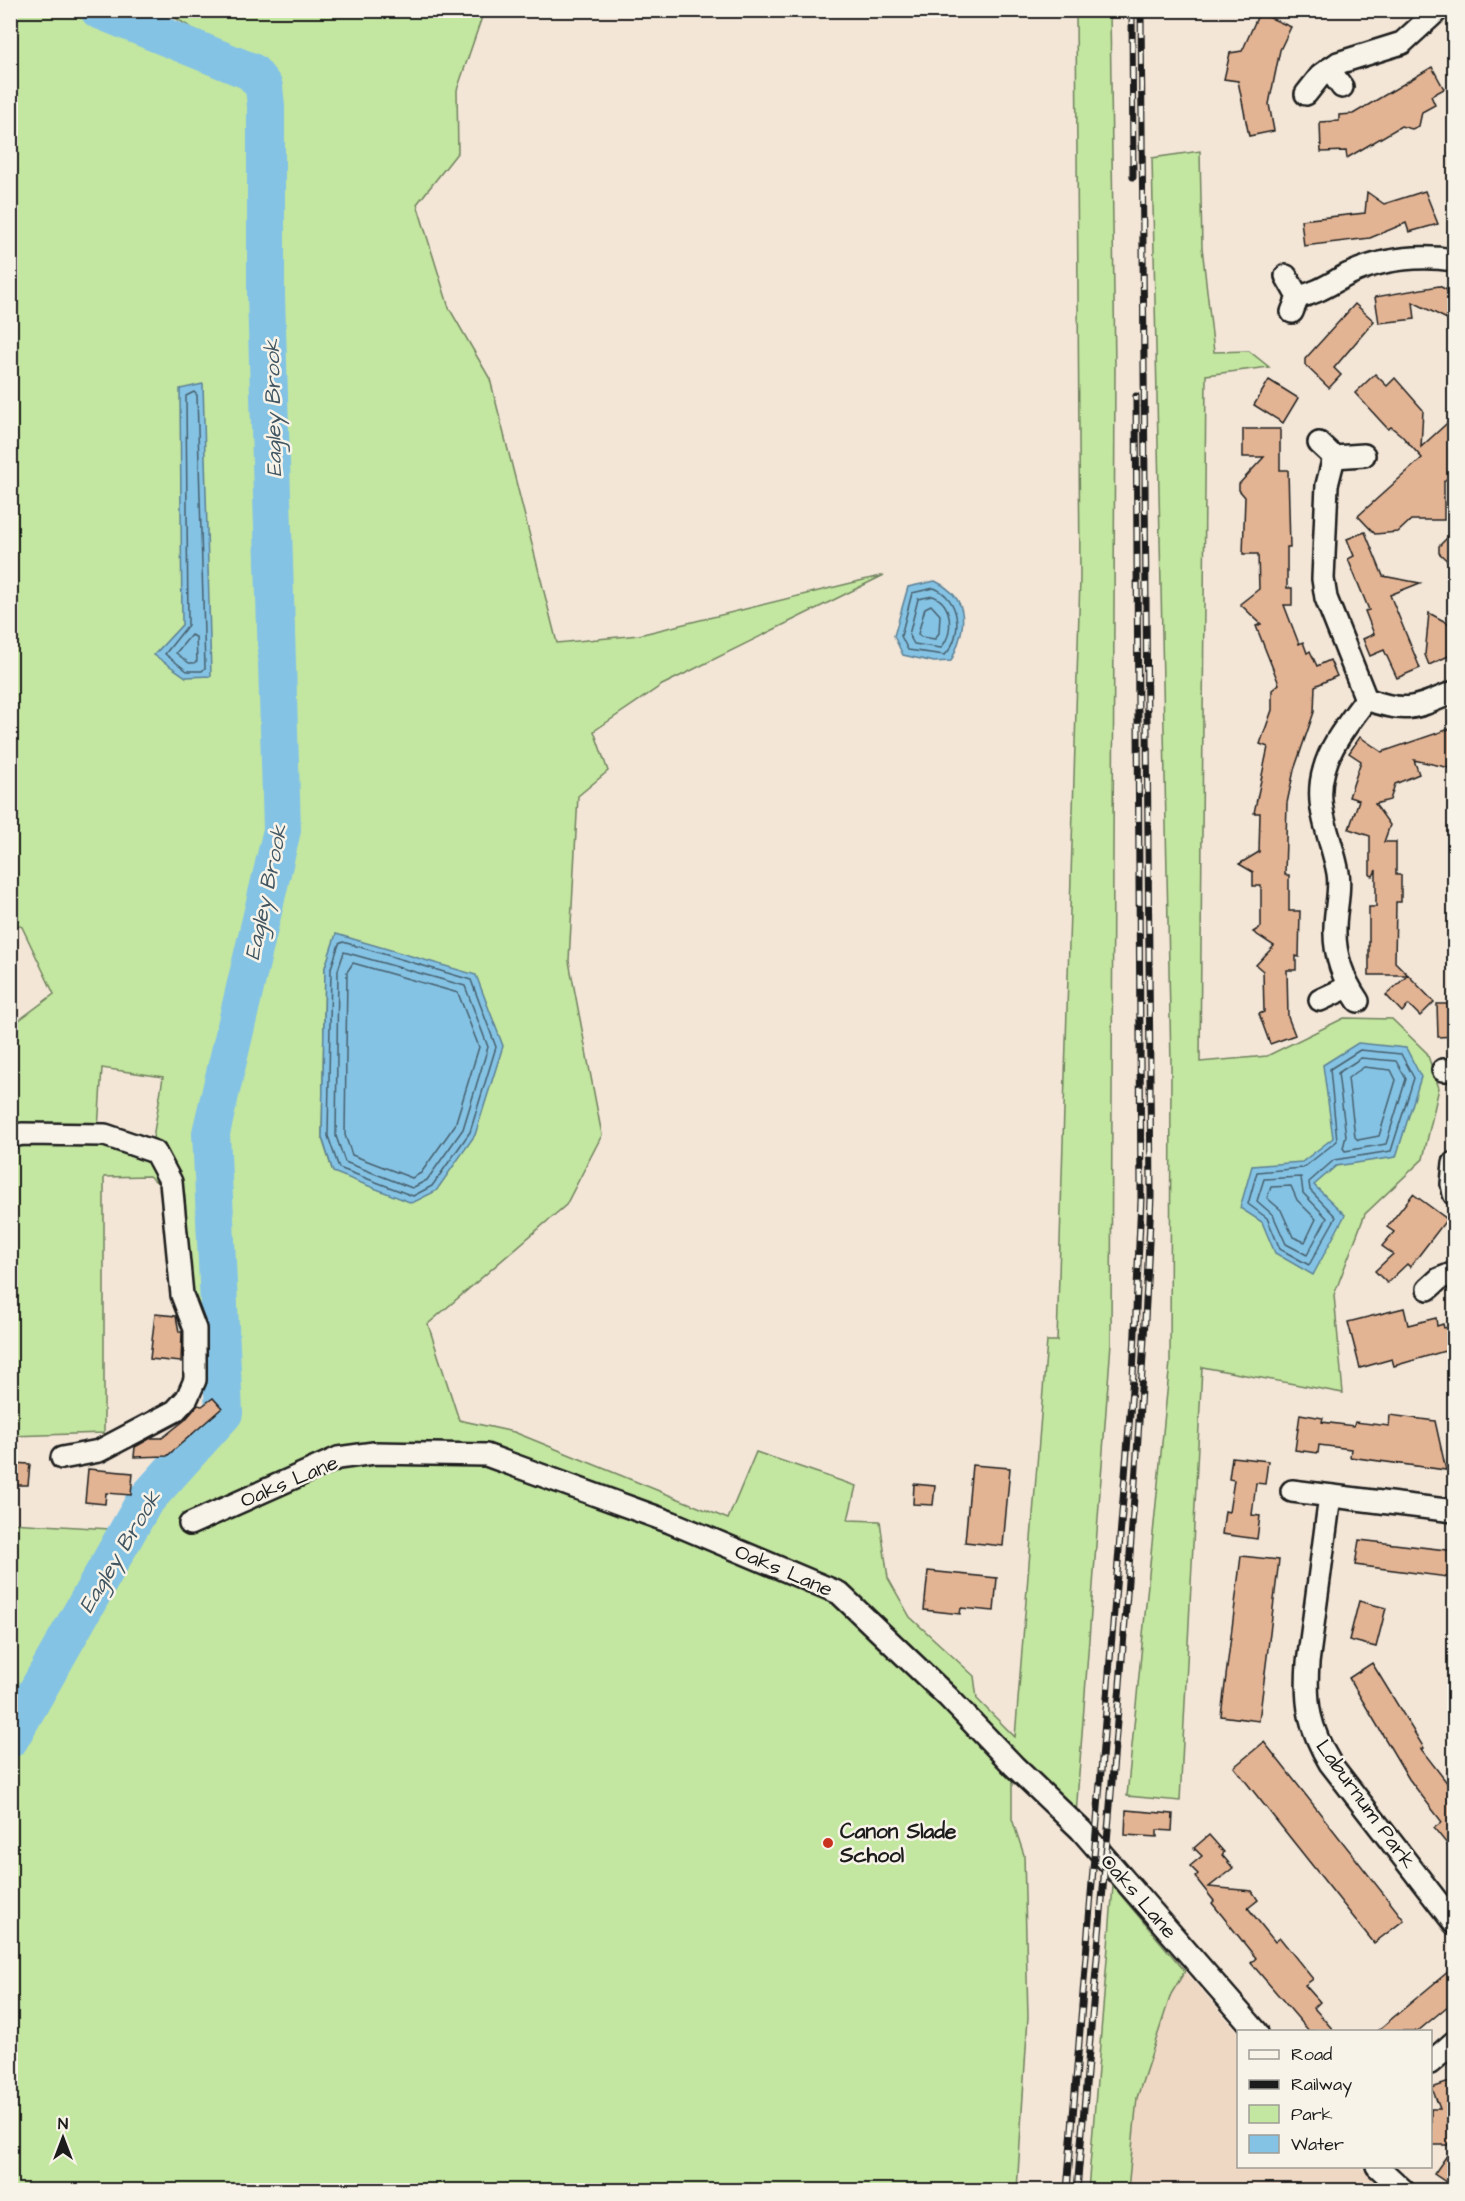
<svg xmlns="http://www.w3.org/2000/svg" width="1465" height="2201" font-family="'Architects Daughter',sans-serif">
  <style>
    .built { fill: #eed7c3 }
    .green { fill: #c3e6a0; stroke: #70815e; stroke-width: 1.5; fill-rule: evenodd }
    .water { fill: #85c3e5; stroke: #5b8095; stroke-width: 1.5 }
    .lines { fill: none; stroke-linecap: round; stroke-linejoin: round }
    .shore { stroke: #465f6c; stroke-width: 1.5 }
    .river { stroke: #85c3e5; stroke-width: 38 }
    .building { fill: #e3b494; stroke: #1c1c1c; stroke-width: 1.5 }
    .street-casing { stroke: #1c1c1c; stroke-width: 26 }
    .street { stroke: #f7f3e8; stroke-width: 21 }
    .rail-casing { stroke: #1c1c1c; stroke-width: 7 }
    .rail { stroke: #f7f3e8; stroke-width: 4.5; stroke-dasharray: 14; stroke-linecap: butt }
    .poi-dot { fill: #c8321e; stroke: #f7f3e8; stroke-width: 2 }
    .labels { text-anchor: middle; stroke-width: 5; stroke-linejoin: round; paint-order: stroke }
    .street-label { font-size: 21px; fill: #1c1c1c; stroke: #f7f3e8 }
    .poi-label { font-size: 21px; font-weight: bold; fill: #1c1c1c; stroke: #f7f3e8; text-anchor: start }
    .water-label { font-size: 22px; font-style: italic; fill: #415662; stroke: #f7f3e8 }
  </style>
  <rect width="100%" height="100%" fill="#f3e6d7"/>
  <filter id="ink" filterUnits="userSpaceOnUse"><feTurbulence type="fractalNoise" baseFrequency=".0167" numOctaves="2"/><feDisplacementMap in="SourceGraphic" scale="12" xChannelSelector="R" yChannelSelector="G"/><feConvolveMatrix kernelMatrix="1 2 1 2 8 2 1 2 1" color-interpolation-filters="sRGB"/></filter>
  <g filter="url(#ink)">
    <polygon class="built" points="1185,1971 1238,2032 1238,2166 1360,2167 1384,2190 1128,2190 1137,2098 1171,1994"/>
    <g class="green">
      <path d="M11,11H73L257,87L256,291L281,811V291L273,78L164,11H484L457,90L458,152L417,204L449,308L490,379L557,643L639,635L884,575L662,685L594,731L608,771L578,796L569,961L602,1135L566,1205L428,1324L459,1420L514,1432L728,1519L756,1452L856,1486L848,1520L880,1521L888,1578L910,1617L974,1676L977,1699L1015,1737L1047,1341H1057L1080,578L1076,11H1110L1115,366L1111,1343L1076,1815L1012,1769V1819L1024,1855L1028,2017L1017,2190H11V1752L120,1544L11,1725V1523L127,1530L144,1502L224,1413L221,1362L182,1295L153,1138L163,1077L102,1068L98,1129H11V1026L54,994L22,927L11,921ZM182,625L186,677L155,655ZM325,967L333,1172L322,1138Z"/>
      <polygon points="1200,151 1202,247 1214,352 1249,351 1269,367 1206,375 1200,1062 1267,1056 1344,1018 1392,1019 1427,1053 1439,1088 1423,1159 1365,1214 1334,1295 1343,1393 1202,1367 1180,1801 1127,1796 1170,1362 1171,1064 1152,158"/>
      <polygon points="43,1144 88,1144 146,1152 165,1189 149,1176 104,1177 104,1433 11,1436 11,1148"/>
      <polygon points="1113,1886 1185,1971 1171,1994 1137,2098 1128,2190 1088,2190"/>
    </g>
    <g class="water">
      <polygon points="203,384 211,676 186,677 154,655 182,625 180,389"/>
      <path d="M935,581C972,599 966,629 951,661L934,662L903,655L894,636L908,587Z"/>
      <polygon points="336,934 476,975 503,1046 475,1135 436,1191 412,1203 333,1172 322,1137 325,967"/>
      <polygon points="1358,1043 1406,1048 1421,1077 1396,1157 1336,1166 1314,1185 1345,1215 1313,1275 1275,1253 1262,1222 1240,1208 1252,1166 1302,1162 1333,1138 1323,1065"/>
    </g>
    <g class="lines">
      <g class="shore">
        <polygon points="194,392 197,395 205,668 202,671 187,671 165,654 188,625 186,396"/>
        <path d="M934,588C960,598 964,635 945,655L908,650L901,636L912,593Z"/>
        <path d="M933,596C953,604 954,633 941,648L914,644L909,635L918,599Z"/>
        <polygon points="931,605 940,615 939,633 935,639 921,637 918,634 925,608"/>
        <polygon points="191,635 196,637 197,661 194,663 189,663 176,653"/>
        <polygon points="343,942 471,980 496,1047 470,1132 432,1186 413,1196 339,1168 328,1136 331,968 339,944"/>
        <polygon points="344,952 465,986 488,1047 463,1129 427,1180 412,1188 345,1162 336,1136 338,970"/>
        <polygon points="353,963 458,993 479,1047 455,1125 421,1173 412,1178 352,1155 345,1135 347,972"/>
        <polygon points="1360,1050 1401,1054 1414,1078 1391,1151 1334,1160 1309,1182 1310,1190 1336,1217 1309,1265 1280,1249 1267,1218 1248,1204 1257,1172 1303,1168 1337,1141 1330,1069"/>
        <polygon points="1361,1058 1396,1061 1406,1079 1386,1144 1345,1151 1343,1148 1346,1136 1338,1073"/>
        <polygon points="1364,1067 1391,1070 1396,1080 1379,1136 1358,1140 1355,1137 1348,1078"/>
        <polygon points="1301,1177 1303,1193 1327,1218 1307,1255 1286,1244 1273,1215 1257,1201 1264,1179"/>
        <polygon points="1271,1187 1291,1186 1297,1200 1316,1219 1305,1242 1293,1237 1281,1210 1267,1198"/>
      </g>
      <polyline class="river" points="10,1739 144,1502 224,1413 211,1133 282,830 266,295 266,106 264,87 252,72 99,10"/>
    </g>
    <g class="building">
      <polygon points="1259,13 1291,27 1280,50 1269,104 1274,131 1249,136 1238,81 1224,79 1230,53 1242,51 1244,47"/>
      <polygon points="1432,67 1444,89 1431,96 1435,105 1422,112 1419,126 1412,129 1401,126 1347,158 1346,151 1321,152 1320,122 1339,121 1339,115 1353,114"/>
      <polygon points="1425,191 1438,224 1409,232 1406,223 1370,238 1304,246 1301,220 1365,213 1367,192 1384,204"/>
      <polygon points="1439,286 1455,294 1455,323 1413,302 1415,319 1379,323 1375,297"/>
      <polygon points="1355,304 1374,321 1334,368 1341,375 1329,388 1305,365 1305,359"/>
      <polygon points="1375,374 1387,386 1395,378 1423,410 1421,447 1455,416 1455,471 1444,481 1444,520 1411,520 1398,532 1375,534 1358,516 1422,458 1401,435 1391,427 1388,429 1355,393"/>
      <polygon points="1269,380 1298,398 1283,423 1254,405"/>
      <polygon points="1243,429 1280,429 1280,470 1288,470 1290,547 1287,547 1287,588 1292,588 1292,605 1284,605 1299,644 1303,642 1307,653 1310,651 1317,666 1330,660 1337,676 1315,686 1314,712 1294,770 1287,803 1285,875 1289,875 1289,911 1300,911 1299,957 1296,956 1296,970 1287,970 1288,1017 1295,1035 1270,1044 1259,1014 1264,1012 1263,971 1256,965 1274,946 1253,932 1261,927 1261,886 1253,886 1253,872 1239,864 1259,852 1260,813 1254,813 1268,747 1260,744 1272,710 1272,690 1279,684 1256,626 1261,624 1240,604 1259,589 1258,554 1243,554 1245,497 1239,490 1239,484 1264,457 1243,457"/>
      <polygon points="1455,530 1455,568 1439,553 1439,546"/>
      <polygon points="1365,532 1383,576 1420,583 1390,595 1420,668 1397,678 1384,650 1370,656 1363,639 1374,634 1365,611 1369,610 1348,559 1354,556 1347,539"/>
      <polygon points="1429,613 1455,627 1455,653 1429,665 1425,655"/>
      <polygon points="1455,727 1455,769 1414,760 1419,774 1395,784 1390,800 1375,804 1390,825 1384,842 1396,842 1396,875 1401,875 1401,902 1396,902 1395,962 1408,975 1369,975 1369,907 1376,907 1376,870 1373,876 1370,875 1370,836 1349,829 1359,800 1349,797 1361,761 1349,753 1360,737 1382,752"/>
      <polygon points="1408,975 1434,1002 1420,1016 1409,1005 1402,1012 1386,995"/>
      <polygon points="1437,1004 1455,1004 1455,1036 1438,1037"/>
      <polygon points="1413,1194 1447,1219 1410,1267 1407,1264 1387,1283 1375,1271 1393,1254 1382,1246 1394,1232 1387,1227"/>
      <polygon points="1404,1308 1408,1325 1436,1318 1437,1326 1443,1324 1444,1328 1455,1326 1455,1348 1394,1366 1392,1359 1360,1368 1348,1322"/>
      <polygon points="155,1314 176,1316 179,1332 182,1332 181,1362 150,1359"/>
      <polygon points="213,1398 222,1408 167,1456 134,1457 135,1447 151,1438 162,1438 185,1420 198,1405 202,1406"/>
      <polygon points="1300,1414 1323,1418 1322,1422 1354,1426 1355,1422 1389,1426 1390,1415 1435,1421 1446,1470 1350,1457 1351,1449 1319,1445 1318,1453 1295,1450"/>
      <polygon points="1232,1457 1268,1461 1265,1484 1256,1483 1252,1515 1260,1516 1257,1539 1222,1534 1225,1511 1229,1512 1234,1480 1229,1479"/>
      <polygon points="10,1463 30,1464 28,1485 10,1485"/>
      <polygon points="972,1465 1010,1468 1003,1546 965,1542"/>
      <polygon points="88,1469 133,1473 131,1495 106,1493 105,1504 85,1502"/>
      <polygon points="914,1484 935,1486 933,1505 913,1504"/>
      <polygon points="1359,1540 1455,1551 1455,1578 1355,1565"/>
      <polygon points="1241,1556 1279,1560 1259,1721 1221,1716"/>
      <polygon points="928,1571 997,1578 994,1611 961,1608 960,1614 924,1610"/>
      <polygon points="1359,1601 1386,1608 1376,1647 1349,1640"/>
      <polygon points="1372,1663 1424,1748 1421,1749 1455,1793 1455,1854 1434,1828 1442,1822 1409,1779 1349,1678"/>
      <polygon points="1264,1742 1404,1920 1374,1943 1234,1767"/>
      <polygon points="1126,1810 1173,1814 1172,1831 1157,1830 1157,1837 1125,1835"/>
      <polygon points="1209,1835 1224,1852 1222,1855 1233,1868 1209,1887 1252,1891 1258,1900 1248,1908 1275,1942 1280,1938 1313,1979 1305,1985 1320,2002 1314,2008 1334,2031 1309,2031 1251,1963 1256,1958 1212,1903 1214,1901 1195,1877 1198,1874 1190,1866 1202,1856 1194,1848"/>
      <polygon points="1455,1966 1455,2000 1418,2031 1377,2031"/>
      <polygon points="1455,2080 1453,2145 1431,2145 1431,2109 1440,2109 1432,2088"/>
      <polygon points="1455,2144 1455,2188 1434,2174"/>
    </g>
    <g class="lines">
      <g class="street-casing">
        <g id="street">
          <polyline points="1329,69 1342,87"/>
          <polyline points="1306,94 1321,75 1338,63 1402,43 1438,10"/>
          <polyline points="1286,276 1298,297 1292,312"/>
          <path d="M1298,297C1318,293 1331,283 1349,274C1382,259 1419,255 1454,260"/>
          <polyline points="1319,443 1334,457 1364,455"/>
          <polyline points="1334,457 1327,485 1323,579 1326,598 1366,699"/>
          <path d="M1366,699C1407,714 1415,708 1454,692"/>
          <polyline points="1320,1000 1348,987"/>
          <path d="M1358,1001C1343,979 1334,955 1335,928C1335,910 1341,891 1338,873C1332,838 1313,807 1324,770C1331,743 1350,722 1366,699"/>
          <polyline points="1443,1070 1454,1070"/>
          <polyline points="10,1137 22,1134 105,1135 155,1152 171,1182 182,1295 195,1329 195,1380 187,1398 175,1411 99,1451 62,1458"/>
          <polyline points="1454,1163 1452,1184 1454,1194"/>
          <polyline points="1428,1289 1439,1279 1454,1273"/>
          <polyline points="1292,1491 1454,1511"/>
          <path d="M1330,1496L1308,1663C1305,1704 1309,1728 1330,1763L1454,1923"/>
          <polyline points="190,1524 338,1458 374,1453 486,1455 670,1522 839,1593 948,1697 1014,1766 1081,1830 1257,2032"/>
          <polyline points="1430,2063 1454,2042"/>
          <polyline points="1377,2166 1403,2190"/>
        </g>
      </g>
      <use href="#street" class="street"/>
      <g class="rail-casing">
        <g id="rail">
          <polyline points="1132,10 1133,177"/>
          <polyline points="1067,2190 1133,1377 1141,1199 1136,396"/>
          <path d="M1077,2190C1105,1860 1137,1529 1151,1197L1141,10"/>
        </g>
      </g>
      <use href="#rail" class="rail"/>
    </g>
  </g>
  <circle class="poi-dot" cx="828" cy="1843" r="6"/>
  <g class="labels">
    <g class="street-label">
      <text transform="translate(289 1481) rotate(-23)" y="7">Oaks Lane</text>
      <text transform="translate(784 1570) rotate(23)" y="7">Oaks Lane</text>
      <text transform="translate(1366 1804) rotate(54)" y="7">Laburnum Park</text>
      <text transform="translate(1139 1896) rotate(49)" y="7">Oaks Lane</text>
    </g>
    <g class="poi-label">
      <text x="840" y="1838">Canon Slade<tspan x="840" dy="24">School</tspan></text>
    </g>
    <g class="water-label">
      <text transform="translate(272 408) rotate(-91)" y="8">Eagley Brook</text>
      <text transform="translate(265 892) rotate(-78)" y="8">Eagley Brook</text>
      <text transform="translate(119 1551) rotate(-59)" y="8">Eagley Brook</text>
    </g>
  </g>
  <rect width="1465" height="2201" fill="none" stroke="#f7f3e8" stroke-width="36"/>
  <rect x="18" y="18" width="1429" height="2165" fill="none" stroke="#1c1c1c" stroke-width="2" filter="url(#ink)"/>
  <rect x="1237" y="2030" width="195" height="138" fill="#f7f3e8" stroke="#9f9d96" stroke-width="1.5"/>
  <rect x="1249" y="2050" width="30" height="9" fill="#f7f3e8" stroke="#9f9d96" stroke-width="1.5"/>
  <text x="1291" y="2060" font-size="18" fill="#1c1c1c">Road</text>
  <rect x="1249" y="2080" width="30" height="9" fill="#1c1c1c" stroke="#9f9d96" stroke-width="1.5"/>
  <text x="1291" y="2090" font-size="18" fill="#1c1c1c">Railway</text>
  <rect x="1249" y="2105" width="30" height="18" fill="#c3e6a0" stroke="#9f9d96" stroke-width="1.5"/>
  <text x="1291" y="2120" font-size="18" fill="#1c1c1c">Park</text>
  <rect x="1249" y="2135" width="30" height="18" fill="#85c3e5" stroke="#9f9d96" stroke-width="1.5"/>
  <text x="1291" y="2150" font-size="18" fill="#1c1c1c">Water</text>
  <g transform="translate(63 2138)" stroke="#f7f3e8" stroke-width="4.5" paint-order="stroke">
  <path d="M0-4.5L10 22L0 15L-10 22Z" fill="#1c1c1c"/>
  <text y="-9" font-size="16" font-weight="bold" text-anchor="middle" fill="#1c1c1c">N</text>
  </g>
</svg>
